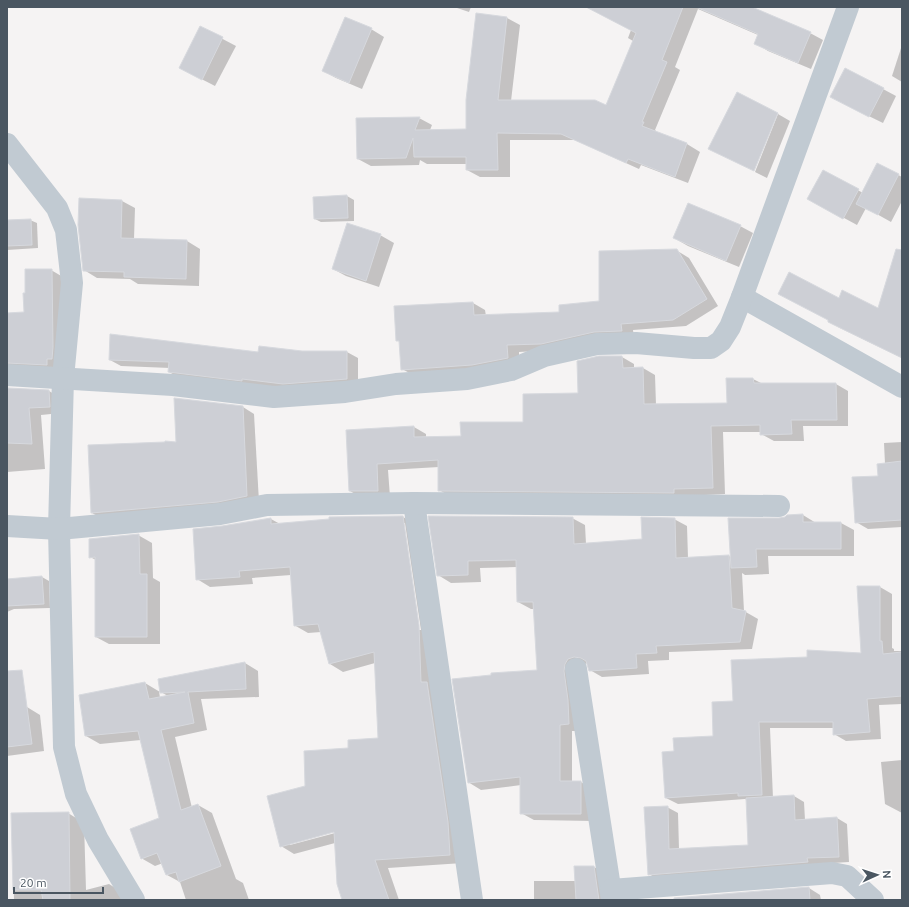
<svg xmlns="http://www.w3.org/2000/svg" width="909" height="907" font-family="Ubuntu,sans-serif">
  <style>
    .shadow { fill: #0003; fill-rule: evenodd }
    .building { fill: #cdcfd5; stroke: #d7d9de }
    .lines { fill: none; stroke-linecap: round; stroke-linejoin: round }
    .minor { stroke: #c1cad2; stroke-width: 22 }
  </style>
  <rect width="100%" height="100%" fill="#f5f3f3"/>
  <g class="shadow">
    <polygon points="454,7 471,7 469,12"/>
    <polygon points="586,7 750,7 810,33 823,40 811,69 768,51 755,43 758,35 698,9 675,67 680,70 655,130 656,131 656,132 687,144 700,152 688,183 641,165 639,169 575,140 510,140 510,177 480,177 467,170 467,164 427,164 420,160 419,165 371,166 358,159 419,118 432,125 430,130 467,130 507,18 520,25 511,101 606,107 633,41 628,38 631,30"/>
    <polygon points="200,27 236,46 215,86 180,68"/>
    <polygon points="371,29 384,37 362,89 336,78 323,71"/>
    <polygon points="902,45 902,82 892,76"/>
    <polygon points="883,89 896,96 883,123 844,104"/>
    <polygon points="778,114 790,121 767,178 755,172"/>
    <polygon points="878,164 902,177 902,201 891,222 866,208 857,225 822,206 823,171 863,193"/>
    <polygon points="347,196 354,200 354,221 321,222 315,219 314,198"/>
    <polygon points="122,201 135,208 134,239 187,241 200,249 199,286 138,284 130,279 97,278 84,270"/>
    <polygon points="30,220 37,223 38,248 7,250 7,221"/>
    <polygon points="740,226 753,233 739,267 688,246 674,238"/>
    <polygon points="380,235 394,243 379,287 346,276 333,269"/>
    <polygon points="676,250 689,258 718,306 686,326 633,330 634,337 554,350 519,352 519,365 415,376 402,369 400,342 397,340 473,303 485,310 486,316 560,313 600,302"/>
    <polygon points="51,270 63,277 64,365 7,379 7,314 25,313 26,294"/>
    <polygon points="902,270 902,358 840,328 829,322 839,299 879,309"/>
    <polygon points="347,352 358,358 358,385 294,389 180,378 169,372 170,368 121,366 110,360 259,353"/>
    <polygon points="622,357 634,364 634,368 643,368 655,375 656,405 728,404 727,379 753,379 763,384 836,384 848,391 848,426 803,426 804,441 774,441 761,434 761,432 723,432 725,494 686,496 452,497 439,490 439,467 388,470 390,497 362,498 350,491 414,427 426,434 426,438 462,437 524,423 579,394"/>
    <polygon points="7,384 8,389 49,391 61,398 61,413 41,415 45,469 7,472"/>
    <polygon points="243,407 254,414 259,502 103,519 92,513 177,443"/>
    <polygon points="902,442 902,527 868,529 856,522 885,464 884,443"/>
    <polygon points="803,515 816,523 841,523 854,530 854,556 768,556 769,574 745,575 742,573 744,611 758,619 752,649 669,652 669,660 648,661 649,674 602,677 590,670 587,663 581,666 582,731 572,731 572,782 581,782 593,790 593,821 534,820 521,813 521,785 481,790 468,782 538,671 534,609 531,609 518,602 517,567 480,568 481,582 451,583 438,575 430,517 572,518 585,525 586,544 643,540 674,519 687,526 688,558 729,556 732,558 779,520"/>
    <path d="M403,517L416,524L463,863L388,868L399,900H343L335,843L294,854L281,846L306,787L349,749L379,739L375,663L343,672L330,664L321,632L308,633L294,625L291,575L252,578L253,584L210,587L197,579L222,527L271,519L280,524ZM403,523H405L421,630H419ZM338,830L339,832L290,845V843Z"/>
    <polygon points="138,535 152,543 153,578 160,582 160,644 109,644 96,637 96,560 90,557"/>
    <polygon points="42,577 49,581 50,608 14,609 7,612 7,580"/>
    <polygon points="880,587 892,594 892,648 894,649 894,651 902,651 902,704 879,705 881,739 846,741 834,734 834,728 770,728 773,798 794,796 804,802 805,820 837,818 847,824 849,862 817,864 659,880 649,874 667,807 678,813 679,849 750,846 747,800 745,799 678,804 666,798 675,752 714,737 734,702 808,658 862,654"/>
    <path d="M245,663L258,671L259,697L201,699L207,730L175,737L192,808L198,805L212,813L236,879L243,883L249,900H186L180,882L167,875L163,863L155,866L141,858L160,819L141,740L100,744L86,736L145,683L160,692ZM159,691L168,696L160,698Z"/>
    <polygon points="27,707 40,715 44,751 7,756 7,710"/>
    <polygon points="902,760 902,813 885,804 881,762"/>
    <polygon points="68,813 84,823 86,890 109,884 125,894 127,900 14,900 12,814"/>
    <polygon points="594,867 605,873 609,900 534,900 534,881 576,881"/>
    <polygon points="809,888 820,895 821,900 676,900"/>
  </g>
  <g class="building">
    <polygon points="586,7 683,7 662,60 667,62 642,122 644,122 642,126 687,143 675,177 628,159 626,163 561,134 497,133 498,170 466,170 466,157 414,157 413,138 406,158 357,159 356,118 420,117 415,130 466,129 466,100 476,13 507,17 498,100 595,100 606,105 636,33"/>
    <polygon points="696,7 752,7 811,32 798,63 754,44 758,34"/>
    <polygon points="345,17 372,28 349,83 322,71"/>
    <polygon points="200,26 223,37 202,80 179,68"/>
    <polygon points="845,68 884,88 869,117 830,97"/>
    <polygon points="737,92 778,113 754,171 708,149"/>
    <polygon points="877,163 899,174 878,215 856,204"/>
    <polygon points="823,170 859,189 843,219 807,199"/>
    <polygon points="347,195 348,218 314,219 313,197"/>
    <polygon points="79,198 122,200 121,238 187,240 186,279 124,277 124,272 83,271 78,225"/>
    <polygon points="688,203 741,225 726,261 673,238"/>
    <polygon points="31,219 32,245 7,246 7,220"/>
    <polygon points="347,223 381,234 366,281 332,269"/>
    <polygon points="677,249 707,299 673,320 621,324 622,331 594,332 541,344 507,345 508,358 472,365 401,370 399,341 396,341 394,306 473,302 474,315 559,312 559,305 599,301 599,251"/>
    <polygon points="896,249 902,250 902,358 828,322 828,320 778,294 789,272 839,298 842,290 878,308"/>
    <polygon points="25,269 52,269 53,347 52,359 47,359 47,365 7,363 7,313 24,312 23,293 25,293"/>
    <polygon points="110,334 258,352 259,346 302,351 347,351 347,379 283,384 242,379 242,381 168,372 169,362 109,360"/>
    <polygon points="599,356 622,356 623,368 643,367 644,404 727,403 726,378 753,378 754,383 836,383 837,420 791,420 792,434 760,435 760,425 711,426 713,488 674,489 674,493 438,491 438,460 377,464 378,491 349,491 346,430 414,426 414,437 461,436 460,422 523,422 523,394 578,393 577,361"/>
    <polygon points="7,388 49,390 50,407 29,408 32,444 7,443"/>
    <polygon points="174,398 243,406 247,496 218,502 91,513 88,445 165,442 165,441 176,442"/>
    <polygon points="902,461 902,520 855,523 852,477 878,476 877,464"/>
    <polygon points="803,514 803,522 841,522 841,549 756,549 757,567 731,568 728,518 779,518 785,517 787,515"/>
    <polygon points="403,516 419,625 421,682 427,682 448,822 450,855 375,860 389,900 342,900 337,884 334,832 280,847 267,796 305,786 304,751 348,748 348,740 378,738 374,652 329,664 318,624 294,626 290,567 239,571 240,577 196,580 193,529 222,526 271,518 271,524 329,519 329,517"/>
    <polygon points="428,516 573,517 574,544 642,539 641,517 675,518 676,558 729,555 732,608 746,611 740,642 656,646 657,653 636,654 637,668 589,671 586,661 581,658 574,657 568,659 565,664 564,671 568,700 569,724 560,725 560,781 581,781 581,814 520,814 520,777 468,783 452,679 491,675 491,673 537,670 533,602 517,602 516,560 468,561 468,575 437,576"/>
    <polygon points="139,534 140,574 147,574 147,637 95,637 95,557 89,558 89,539"/>
    <polygon points="42,576 44,604 7,606 7,579"/>
    <polygon points="857,586 880,586 880,641 882,641 883,654 902,652 902,696 867,699 870,732 833,735 833,722 759,722 762,795 738,796 738,793 665,798 662,752 674,751 673,738 713,736 712,702 733,701 731,660 807,657 807,650 861,653"/>
    <polygon points="245,662 246,689 188,692 194,723 161,730 181,810 198,804 221,866 179,882 176,872 166,875 157,853 141,859 130,829 159,818 138,731 85,736 79,695 145,682 149,699 185,692 160,693 158,679"/>
    <polygon points="22,670 32,744 7,747 7,671"/>
    <polygon points="794,795 795,820 837,817 839,857 807,858 808,862 648,875 644,807 668,806 669,849 748,845 746,798"/>
    <polygon points="69,812 70,900 43,900 41,890 13,890 11,813"/>
    <polygon points="574,866 594,866 599,900 576,900"/>
    <polygon points="809,887 810,900 674,900 674,898"/>
  </g>
  <g class="lines">
    <g class="minor">
      <polyline points="7,144 57,208 66,230 72,283 63,378 59,529 64,747 76,794 98,840 134,900"/>
      <polyline points="742,297 902,387"/>
      <polyline points="7,375 173,385 274,397 345,392 396,384 467,379 511,370 544,356 597,344 636,343 694,348 711,348 721,341 730,327 742,297 848,7"/>
      <polyline points="414,503 472,900"/>
      <polyline points="7,526 59,529 220,514 267,505 414,503 779,506"/>
      <polyline points="576,669 612,900"/>
      <polyline points="611,890 832,873 847,876 873,900"/>
    </g>
  </g>
  <rect width="909" height="907" fill="none" stroke="#4a5661" stroke-width="16"/>
  <g transform="translate(877 875) rotate(87)" stroke="#ffffff" stroke-width="3" paint-order="stroke">
  <path d="M0-3L7 15L0 10L-7 15Z" fill="#4a5661"/>
  <text y="-6" font-size="11" font-weight="bold" text-anchor="middle" fill="#4a5661">N</text>
  </g>
  <path d="M14 887v6h89v-6" fill="none" stroke="#4a5661" stroke-width="2"/>
  <text x="20" y="887" font-size="12" fill="#4a5661" stroke="#ffffff" stroke-width="3" paint-order="stroke">20 m</text>
</svg>
